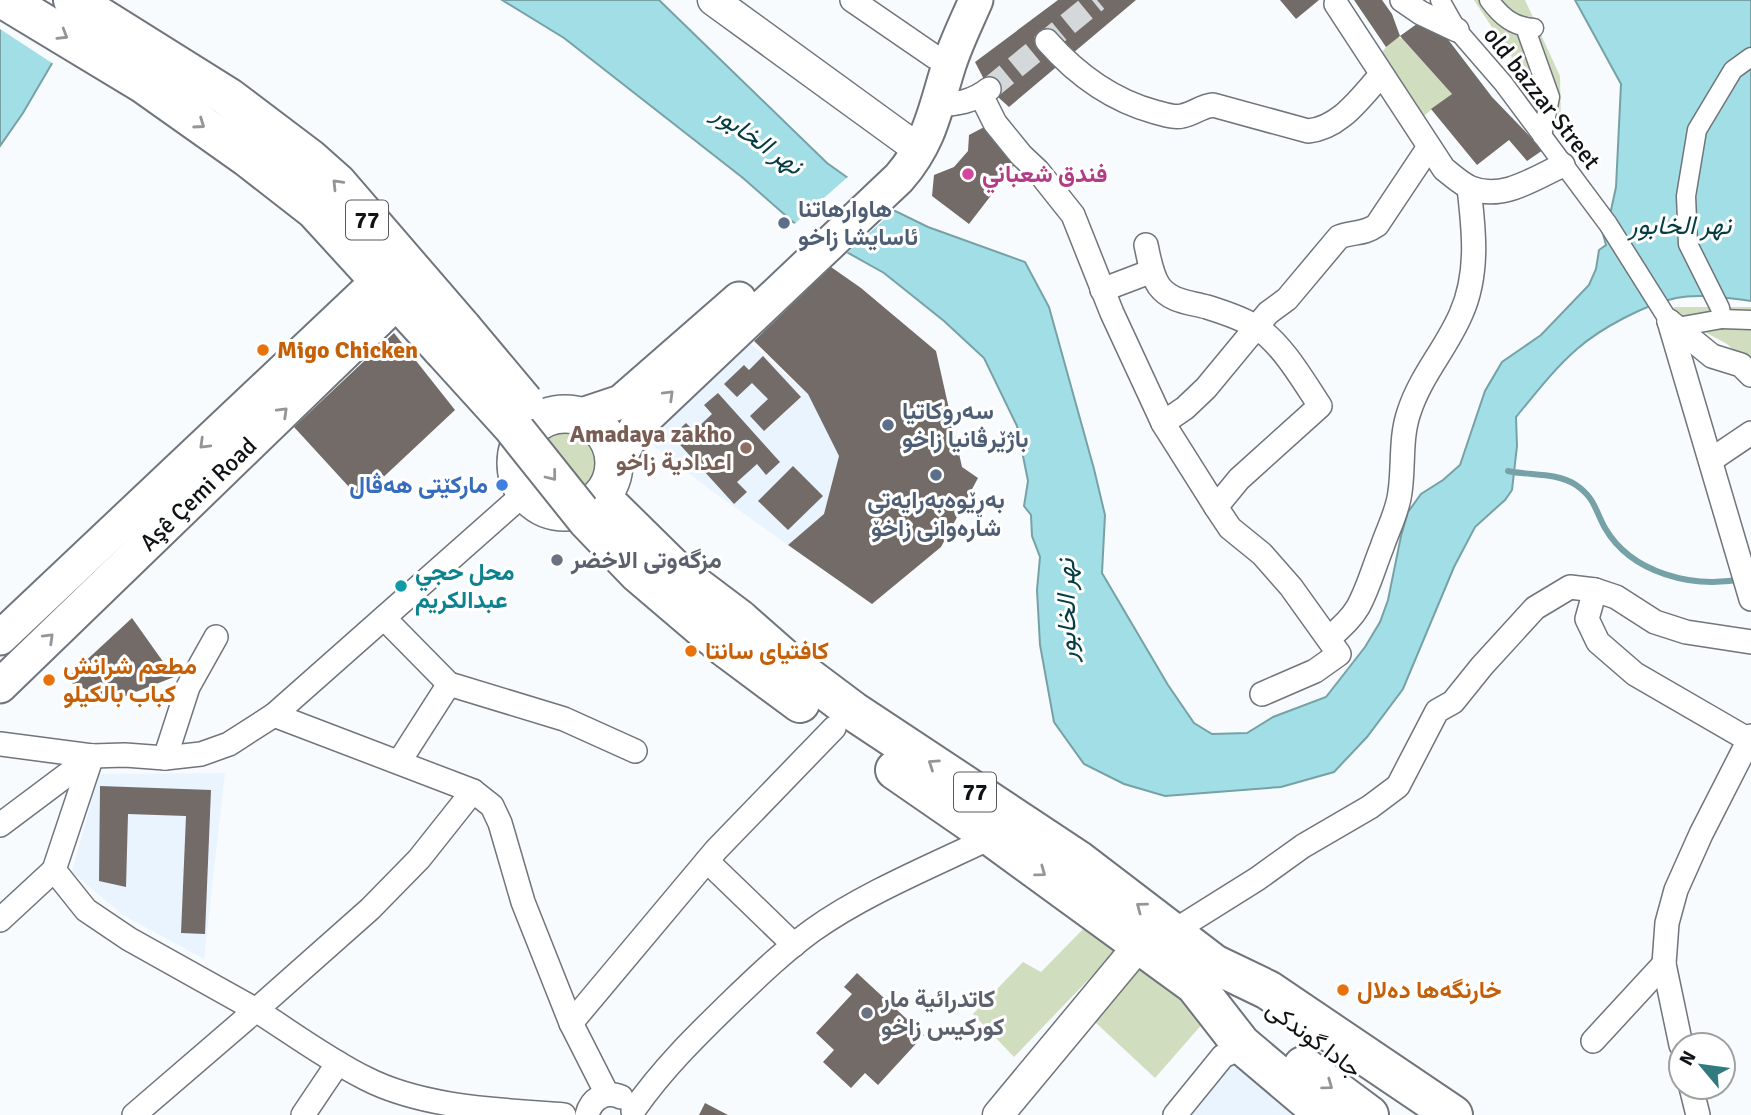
<svg xmlns="http://www.w3.org/2000/svg" width="1751" height="1115" font-family="Signika,Vazirmatn,sans-serif">
  <style>
    .built { fill: #e9f4fe }
    .green { fill: #d1ddbf }
    .water { fill: #a2dee5; stroke: #76a1a7; stroke-width: 2 }
    .pier { fill: #f8fbfe }
    .lines { fill: none; stroke-linecap: round; stroke-linejoin: round }
    .stream { stroke: #76a1a7; stroke-width: 6 }
    .building { fill: #736b67 }
    .minor-tunnel { stroke: #d5d8db; stroke-width: 23; stroke-dasharray: 23 11; stroke-linecap: butt }
    .pedestrian-casing { stroke: #6f757b; stroke-width: 21 }
    .minor-casing { stroke: #6f757b; stroke-width: 26 }
    .tertiary-casing { stroke: #6f757b; stroke-width: 33 }
    .secondary-casing { stroke: #6f757b; stroke-width: 37 }
    .primary-casing { stroke: #6f757b; stroke-width: 40 }
    .trunk-casing { stroke: #6f757b; stroke-width: 42 }
    .pedestrian { stroke: #fff; stroke-width: 18 }
    .minor { stroke: #fff; stroke-width: 23 }
    .tertiary { stroke: #fff; stroke-width: 30 }
    .secondary { stroke: #fff; stroke-width: 33 }
    .primary { stroke: #fff; stroke-width: 37 }
    .trunk { stroke: #fff; stroke-width: 38 }
    .trunk-bridge-casing { stroke: #6f757b; stroke-width: 42; stroke-linecap: butt }
    .trunk-bridge { stroke: #fff; stroke-width: 38 }
    .oneway { stroke: #939596 }
    .hotel-dot { fill: #d1479c; stroke: #fff; stroke-width: 2.5 }
    .service-dot { fill: #5c6f8a; stroke: #fff; stroke-width: 2.5 }
    .food-dot { fill: #e8710a; stroke: #fff; stroke-width: 2.5 }
    .education-dot { fill: #8d6e63; stroke: #fff; stroke-width: 2.5 }
    .shop-dot { fill: #3f7fe0; stroke: #fff; stroke-width: 2.5 }
    .worship-dot { fill: #6b7280; stroke: #fff; stroke-width: 2.5 }
    .culture-dot { fill: #0f9aa8; stroke: #fff; stroke-width: 2.5 }
    .labels { text-anchor: middle; stroke-width: 6; stroke-linejoin: round; paint-order: stroke }
    .shield { fill: #fff; stroke: #585a5b; stroke-width: 2 }
    .shield-label { font-size: 23px; font-weight: bold; fill: #101315 }
    .street-label { font-size: 24px; fill: #101315; stroke: #fff }
    .hotel-label { font-size: 24px; font-weight: bold; fill: #b23c85; stroke: #fff; text-anchor: start }
    .service-label { font-size: 24px; font-weight: bold; fill: #4e5e75; stroke: #fff; text-anchor: start }
    .food-label { font-size: 24px; font-weight: bold; fill: #c56008; stroke: #fff; text-anchor: start }
    .education-label { font-size: 24px; font-weight: bold; fill: #785e54; stroke: #fff; text-anchor: end }
    .shop-label { font-size: 24px; font-weight: bold; fill: #366cbe; stroke: #fff; text-anchor: end }
    .worship-label { font-size: 24px; font-weight: bold; fill: #5b616d; stroke: #fff; text-anchor: start }
    .culture-label { font-size: 24px; font-weight: bold; fill: #0d838f; stroke: #fff; text-anchor: start }
    .water-label { font-size: 26px; font-style: italic; fill: #033d42; stroke: #fff }
  </style>
  <rect width="100%" height="100%" fill="#f8fbfe"/>
  <g class="built">
    <polygon points="747,341 808,394 839,456 824,514 788,545 705,486 646,440"/>
    <polygon points="225,773 204,959 123,915 72,872 99,774"/>
    <polygon points="1236,1059 1310,1115 1189,1115"/>
  </g>
  <g class="green">
    <polygon points="1474,0 1525,0 1560,76 1561,123 1539,108 1526,79"/>
    <polygon points="1398,37 1403,39 1452,94 1417,121 1376,60 1386,47"/>
    <polygon points="1673,307 1751,307 1751,367 1727,344 1686,322"/>
    <path d="M560,423C587,424 604,439 602,467C601,477 597,490 587,495C579,500 565,500 555,502L535,492L525,472L539,431Z"/>
    <polygon points="1088,924 1115,952 1014,1057 973,1014 1023,962 1041,972"/>
    <polygon points="1149,956 1211,1014 1155,1078 1095,1022"/>
  </g>
  <g class="water">
    <polygon points="0,0 89,0 23,113 0,146"/>
    <path d="M502,0H659L827,163L893,210L928,227L1025,262L1049,307L1094,469L1105,515L1102,573L1168,685L1194,723L1212,734L1247,733L1273,717L1326,697L1365,647L1380,622L1388,600L1401,536L1408,512L1421,494L1443,480L1460,465L1485,391L1502,362L1541,335L1589,285L1596,269L1599,250L1606,245L1602,230L1608,224L1616,187L1621,84L1575,0H1751V301C1728,298 1700,293 1676,298C1644,305 1601,328 1577,349C1554,369 1535,394 1516,417L1517,446L1512,490L1505,500L1475,527L1454,567L1403,689L1367,737L1334,772L1281,787L1165,796L1124,784L1084,764L1054,722L1040,645L1037,590L1040,557L1032,536L1031,515L1024,506L1028,481L1017,426L984,358L944,321L884,273L793,222L743,178L564,38Z"/>
  </g>
  <g class="pier">
    <polygon points="0,0 93,0 55,65 0,29"/>
    <polygon points="850,175 897,208 845,255 792,226"/>
  </g>
  <g class="lines">
    <path class="stream" d="M1508,471C1530,476 1556,472 1576,485C1595,498 1595,510 1605,528C1631,573 1693,589 1742,579"/>
  </g>
  <g class="building">
    <polygon points="1058,0 1136,0 1009,107 989,89 975,62"/>
    <polygon points="1280,0 1319,0 1296,19"/>
    <polygon points="1354,0 1382,0 1392,14 1400,36 1421,21 1437,25 1492,97 1543,150 1527,161 1509,140 1477,165 1431,109 1452,94 1400,36 1386,47"/>
    <polygon points="990,124 1020,158 969,224 932,196 934,175 954,167 968,151 969,135"/>
    <polygon points="831,267 861,288 936,351 962,467 978,478 941,547 872,604 788,545 824,514 839,456 808,394 754,341"/>
    <polygon points="394,333 455,410 360,499 294,427"/>
    <polygon points="763,356 801,397 764,431 750,416 768,399 752,383 737,397 724,384 744,365 749,370"/>
    <polygon points="718,393 780,462 766,475 757,464 737,482 747,492 734,504 672,436 686,423 694,431 712,414 704,405"/>
    <polygon points="793,466 823,496 788,530 758,501"/>
    <polygon points="132,618 174,677 113,701 65,680"/>
    <polygon points="100,786 211,790 205,934 181,933 186,816 128,814 126,887 99,881"/>
    <polygon points="857,973 924,1035 878,1085 865,1073 851,1088 823,1062 834,1050 816,1033 852,994 844,987"/>
    <polygon points="705,1103 728,1115 699,1115"/>
  </g>
  <g class="lines">
    <polyline class="minor-tunnel" points="989,89 1097,0"/>
    <g class="pedestrian-casing">
      <g id="pedestrian">
        <polyline points="1440,0 1457,30 1503,83 1608,224 1669,321"/>
        <path d="M1489,0C1501,16 1513,27 1534,28"/>
        <polyline points="1525,27 1550,97 1542,136"/>
        <polyline points="1722,319 1751,320"/>
        <polyline points="1677,327 1722,319 1720,308 1688,244 1686,196 1697,130 1733,70 1751,57"/>
      </g>
    </g>
    <g class="minor-casing">
      <g id="minor">
        <polyline points="852,0 935,57"/>
        <polyline points="1402,0 1421,13 1457,30"/>
        <path d="M1336,4L1444,169C1452,175 1461,184 1471,188C1502,201 1535,178 1563,165"/>
        <path d="M1047,41C1077,75 1111,100 1155,112C1163,114 1174,118 1182,116C1193,114 1202,106 1213,105L1308,131C1340,128 1360,98 1381,75"/>
        <polyline points="981,95 995,123 1021,155 1038,171 1073,215 1112,313 1163,423 1216,507 1230,528 1262,554 1291,587 1339,654 1315,671 1262,694"/>
        <path d="M937,105C957,104 973,102 989,89"/>
        <path d="M1146,245C1149,258 1151,274 1159,286C1171,302 1189,302 1207,307C1223,312 1242,318 1256,327C1282,343 1304,382 1320,406L1239,479L1216,507"/>
        <polyline points="1102,290 1152,271"/>
        <polyline points="1669,321 1751,599"/>
        <polyline points="1669,321 1712,356 1741,365 1751,375"/>
        <path d="M1163,423L1185,408L1206,388L1268,313L1287,299L1339,237C1354,231 1363,235 1377,225L1429,147"/>
        <polyline points="1711,460 1751,433"/>
        <polyline points="1595,590 1587,619 1598,642 1635,674 1749,740"/>
        <polyline points="384,618 449,684 564,719 635,751"/>
        <path d="M1329,638C1340,629 1351,619 1358,607C1368,589 1374,567 1382,547C1388,529 1398,511 1400,492C1404,465 1400,438 1409,412C1421,375 1446,349 1461,314C1479,274 1474,230 1469,188"/>
        <polyline points="274,715 473,791 492,806 500,823 523,902 571,1023 607,1094"/>
        <polyline points="0,744 92,756 125,755 165,758 201,754 229,744 274,715 526,492"/>
        <polyline points="165,758 188,687 216,637"/>
        <polyline points="399,762 449,684"/>
        <polyline points="0,825 92,756"/>
        <polyline points="707,861 794,945"/>
        <polyline points="54,870 92,756"/>
        <polyline points="0,920 54,870 86,910 129,939 256,1010 370,909 419,859 473,791"/>
        <polyline points="1174,931 1257,879 1303,846 1370,807 1398,786 1437,711 1453,702 1482,666 1535,608 1570,587 1595,590 1616,597 1655,622 1686,632 1751,642"/>
        <polyline points="571,1023 716,850 834,728"/>
        <polyline points="1593,1041 1664,964"/>
        <polyline points="1681,1045 1664,964 1667,923 1676,890 1701,834 1751,736"/>
        <polyline points="1691,1087 1698,1115"/>
        <path d="M633,1111C662,1069 697,1035 733,1000C758,976 784,951 813,930C865,893 934,865 992,837"/>
        <path d="M134,1115L256,1010C292,1033 327,1059 365,1078C423,1108 500,1110 564,1115"/>
        <polyline points="303,1115 338,1063"/>
        <path d="M587,1115C591,1099 605,1090 621,1097"/>
        <polyline points="1175,1115 1223,1056 1244,1047"/>
      </g>
    </g>
    <g class="tertiary-casing">
      <g id="tertiary">
        <polyline points="713,0 907,141"/>
        <polyline points="998,1115 1140,944"/>
      </g>
    </g>
    <g class="secondary-casing">
      <g id="secondary">
        <polyline points="579,416 621,402 739,299"/>
        <path d="M613,469L637,426L899,178C931,141 935,109 949,65C956,43 967,21 976,0"/>
        <polyline points="0,638 379,280"/>
        <path id="s1" d="M0,686L398,301"/>
      </g>
    </g>
    <g class="primary-casing">
      <circle id="primary" cx="565" cy="463" r="49"/>
    </g>
    <g class="trunk-casing">
      <g id="trunk">
        <polyline points="5,0 144,84 247,157 315,210 443,350"/>
        <polyline points="73,0 228,97 310,159 337,183 462,328"/>
        <polyline points="739,619 789,663 853,711 1078,860 1214,964 1268,990 1453,1115"/>
        <polyline points="726,648 800,703"/>
        <polyline points="895,770 992,837 1195,985 1241,1044 1325,1115"/>
        <polyline points="1303,1066 1369,1115"/>
      </g>
    </g>
    <use href="#pedestrian" class="pedestrian"/>
    <use href="#minor" class="minor"/>
    <use href="#tertiary" class="tertiary"/>
    <use href="#secondary" class="secondary"/>
    <use href="#primary" class="primary"/>
    <use href="#trunk" class="trunk"/>
    <g class="trunk-bridge-casing">
      <g id="trunk-bridge">
        <polyline points="462,328 524,402"/>
        <polyline points="443,350 512,426 587,520 638,573 726,648"/>
        <polyline points="612,508 678,573 739,619"/>
      </g>
    </g>
    <use href="#trunk-bridge" class="trunk-bridge"/>
  </g>
  <defs><path id="oneway-chevron" d="M-2-3.5L2.5 0L-2 3.5" fill="none" stroke-width="1.6" stroke-linecap="round" stroke-linejoin="round" transform="scale(1.75)"/></defs>
  <g class="oneway">
    <use href="#oneway-chevron" transform="translate(63 35) rotate(31)"/>
    <use href="#oneway-chevron" transform="translate(200 124) rotate(35)"/>
    <use href="#oneway-chevron" transform="translate(337 184) rotate(-134)"/>
    <use href="#oneway-chevron" transform="translate(669 395) rotate(-44)"/>
    <use href="#oneway-chevron" transform="translate(283 412) rotate(-44)"/>
    <use href="#oneway-chevron" transform="translate(204 444) rotate(136)"/>
    <use href="#oneway-chevron" transform="translate(552 476) rotate(52)"/>
    <use href="#oneway-chevron" transform="translate(49 638) rotate(-44)"/>
    <use href="#oneway-chevron" transform="translate(933 764) rotate(-146)"/>
    <use href="#oneway-chevron" transform="translate(1041 872) rotate(36)"/>
    <use href="#oneway-chevron" transform="translate(1141 907) rotate(-143)"/>
    <use href="#oneway-chevron" transform="translate(1328 1085) rotate(36)"/>
  </g>
  <circle class="hotel-dot" cx="968" cy="174" r="7"/>
  <g class="service-dot">
    <circle cx="784" cy="223" r="7"/>
    <circle cx="888" cy="425" r="7"/>
    <circle cx="936" cy="475" r="7"/>
  </g>
  <g class="food-dot">
    <circle cx="263" cy="350" r="7"/>
    <circle cx="691" cy="651" r="7"/>
    <circle cx="49" cy="680" r="7"/>
    <circle cx="1343" cy="990" r="7"/>
  </g>
  <circle class="education-dot" cx="746" cy="448" r="7"/>
  <circle class="shop-dot" cx="502" cy="485" r="7"/>
  <g class="worship-dot">
    <circle cx="557" cy="560" r="7"/>
    <circle cx="867" cy="1013" r="7"/>
  </g>
  <circle class="culture-dot" cx="401" cy="586" r="7"/>
  <g class="labels">
    <g class="shield">
      <rect x="346" y="200.5" width="42" height="39" rx="5"/>
      <rect x="954" y="772.5" width="42" height="39" rx="5"/>
    </g>
    <g class="shield-label">
      <text x="367" y="228">77</text>
      <text x="975" y="800">77</text>
    </g>
    <g class="street-label">
      <text transform="translate(1542 98) rotate(52)" y="8">old bazzar Street</text>
      <text dy="8" stroke="none"><textPath href="#s1" startOffset="276">Aşê Çemi Road</textPath></text>
      <text transform="translate(1314 1039) rotate(37)" y="8">جادا گوندکی</text>
    </g>
    <g class="hotel-label">
      <text x="982" y="182">فندق شعباني</text>
    </g>
    <g class="service-label">
      <text x="798" y="217">هاوارهاتنا<tspan x="798" dy="28">ئاسایشا زاخو</tspan></text>
      <text x="902" y="419">سه‌روكاتيا<tspan x="902" dy="28">باژێرڤانيا زاخو</tspan></text>
      <text x="936" y="508" text-anchor="middle">بەڕێوەبەرایەتی<tspan x="936" dy="28">شارەوانی زاخۆ</tspan></text>
    </g>
    <g class="food-label">
      <text x="277" y="358">Migo Chicken</text>
      <text x="705" y="659">کافتیای سانتا</text>
      <text x="63" y="674">مطعم شرانش<tspan x="63" dy="28">كباب بالكيلو</tspan></text>
      <text x="1357" y="998">خارنگەها دەلال</text>
    </g>
    <g class="education-label">
      <text x="732" y="442">Amadaya zakho<tspan x="732" dy="28">اعدادية زاخو</tspan></text>
    </g>
    <g class="shop-label">
      <text x="488" y="493">مارکێتی هەڤال</text>
    </g>
    <g class="worship-label">
      <text x="571" y="568">مزگەوتی الاخضر</text>
      <text x="881" y="1007">كاتدرائية مار<tspan x="881" dy="28">كوركيس زاخو</tspan></text>
    </g>
    <g class="culture-label">
      <text x="415" y="580">محل حجي<tspan x="415" dy="28">عبدالكريم</tspan></text>
    </g>
    <g class="water-label">
      <text transform="translate(758 139) rotate(35)" y="9">نهر الخابور</text>
      <text x="1680" y="234">نهر الخابور</text>
      <text transform="translate(1066 610) rotate(-91)" y="9">نهر الخابور</text>
    </g>
  </g>
  <g transform="translate(1702 1066) rotate(299)"><circle r="33" fill="#ffffff" stroke="#9fa1a1" stroke-width="2"/>
  <path d="M0-5L12 26L0 18L-12 26Z" fill="#317a7d"/>
  <text y="-10" font-size="19" font-weight="bold" text-anchor="middle" fill="#101315">N</text>
  </g>
</svg>
